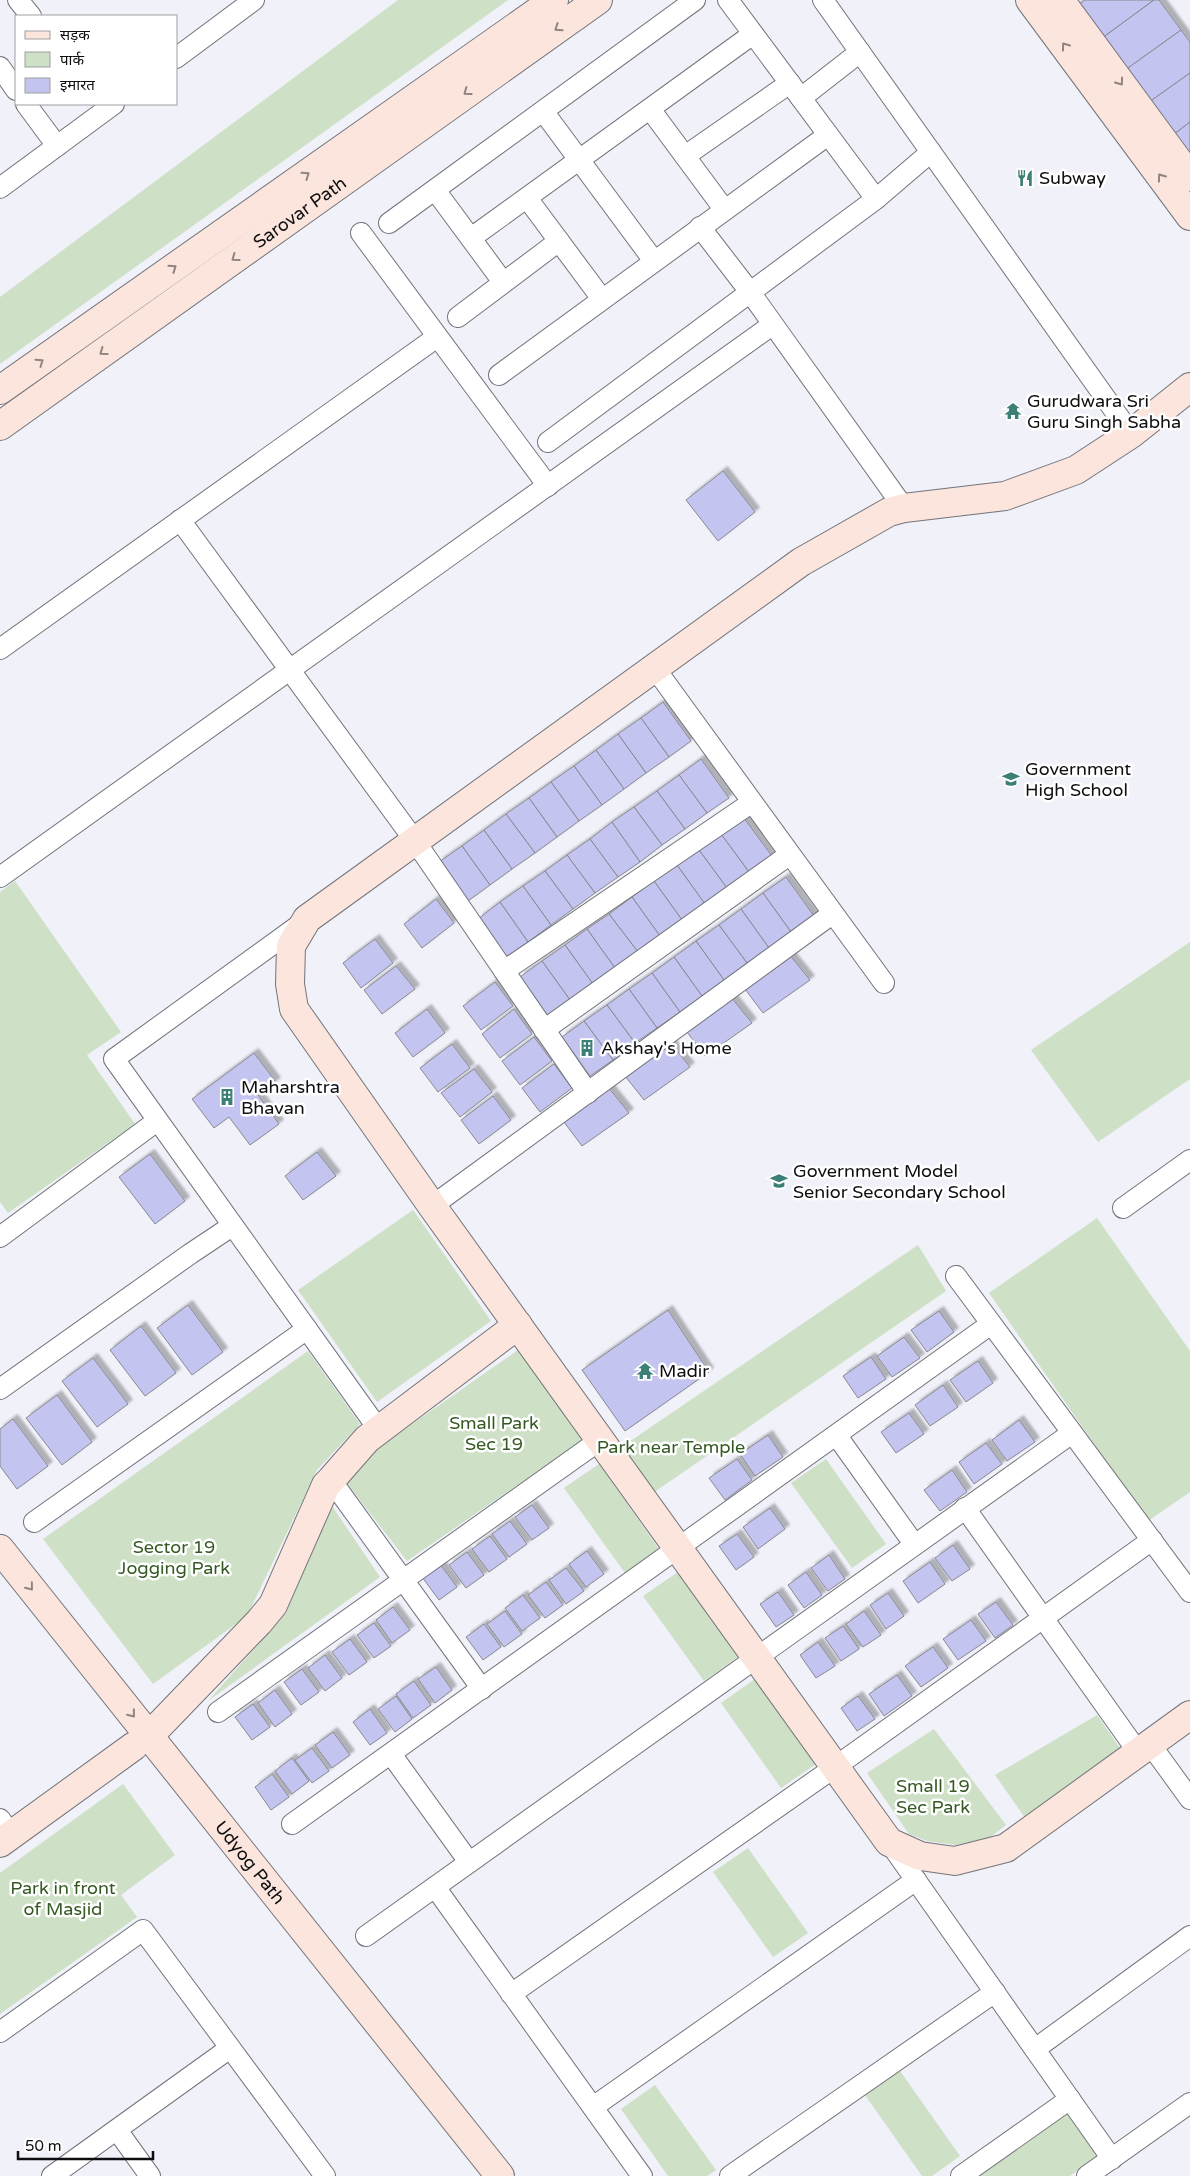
<svg xmlns="http://www.w3.org/2000/svg" width="1190" height="2176" font-family="'Varela Round','Noto Sans Devanagari',sans-serif">
  <style>
    .green { fill: #cee0c6 }
    .building { fill: #c4c4f1; stroke: #888990; filter: url(#shadow) }
    .lines { fill: none; stroke-linecap: round; stroke-linejoin: round }
    .street-casing { stroke: #73747b; stroke-width: 22 }
    .secondary-casing { stroke: #73747b; stroke-width: 30 }
    .street { stroke: #fff; stroke-width: 20 }
    .secondary { stroke: #fbe5dd; stroke-width: 28 }
    .oneway { stroke: #908481 }
    .labels { text-anchor: middle; stroke-width: 5; stroke-linejoin: round; paint-order: stroke }
    .poi-label { font-size: 18px; fill: #0e0e11; stroke: #fff; text-anchor: start }
    .street-label { font-size: 18px; fill: #0e0e11; stroke: #fff }
    .park-label { font-size: 18px; fill: #355922; stroke: #fff }
  </style>
  <defs>
    <filter id="shadow"><feDropShadow dx="4.5" dy="-4.5" stdDeviation="1" flood-color="#0004"/></filter>
  </defs>
  <rect width="100%" height="100%" fill="#f0f1f9"/>
  <g class="green">
    <polygon points="398,0 508,0 0,364 0,297"/>
    <polygon points="15,881 121,1032 87,1055 135,1124 8,1213 0,1202 0,892"/>
    <polygon points="1190,942 1190,1079 1098,1142 1031,1050"/>
    <polygon points="413,1210 491,1321 377,1402 298,1290"/>
    <polygon points="1097,1218 1190,1351 1190,1492 1148,1521 989,1293"/>
    <polygon points="918,1245 946,1291 653,1493 623,1446"/>
    <polygon points="518,1350 584,1439 407,1561 346,1482 375,1450"/>
    <polygon points="308,1351 360,1424 317,1470 247,1616 153,1684 43,1539"/>
    <polygon points="826,1459 886,1544 852,1568 791,1483"/>
    <polygon points="599,1464 659,1549 625,1573 564,1488"/>
    <polygon points="332,1506 380,1577 208,1701 285,1614"/>
    <polygon points="678,1572 738,1657 704,1681 643,1596"/>
    <polygon points="755,1679 816,1764 781,1788 721,1703"/>
    <polygon points="1097,1715 1125,1755 1028,1822 995,1775"/>
    <polygon points="934,1729 1006,1825 985,1841 956,1845 927,1841 909,1834 867,1773"/>
    <polygon points="123,1784 175,1855 121,1895 137,1917 0,2014 0,1873"/>
    <polygon points="748,1848 808,1933 773,1957 713,1872"/>
    <polygon points="900,2071 960,2156 932,2176 922,2176 865,2095"/>
    <polygon points="655,2085 716,2170 707,2176 668,2176 621,2109"/>
    <polygon points="1068,2111 1102,2153 1070,2176 977,2176"/>
  </g>
  <g class="building">
    <polygon points="1085,0 1154,0 1098,41 1074,8"/>
    <polygon points="1154,0 1159,0 1181,30 1121,73 1098,41"/>
    <polygon points="1181,30 1190,42 1190,73 1145,105 1121,73"/>
    <polygon points="1190,73 1190,122 1169,138 1145,105"/>
    <polygon points="1190,122 1190,167 1169,138"/>
    <polygon points="723,471 755,512 718,541 686,500"/>
    <polygon points="663,702 691,741 669,757 641,718"/>
    <polygon points="641,718 669,757 646,773 618,734"/>
    <polygon points="618,734 646,773 624,789 596,750"/>
    <polygon points="596,750 624,789 602,805 574,766"/>
    <polygon points="701,759 729,798 707,813 679,775"/>
    <polygon points="574,766 602,805 579,821 551,782"/>
    <polygon points="679,775 707,813 685,829 657,791"/>
    <polygon points="551,782 579,821 557,837 529,798"/>
    <polygon points="657,791 685,829 662,845 634,807"/>
    <polygon points="529,798 557,837 535,853 506,814"/>
    <polygon points="634,807 662,845 640,862 612,822"/>
    <polygon points="506,814 535,853 512,869 484,830"/>
    <polygon points="744,818 772,856 749,872 721,834"/>
    <polygon points="612,822 640,862 618,877 590,839"/>
    <polygon points="484,830 512,869 490,885 462,846"/>
    <polygon points="721,834 749,872 727,888 699,850"/>
    <polygon points="590,839 618,877 595,893 567,855"/>
    <polygon points="462,846 490,885 468,901 439,862"/>
    <polygon points="699,850 727,888 705,904 677,865"/>
    <polygon points="567,855 595,893 573,909 545,871"/>
    <polygon points="677,865 705,904 682,920 654,881"/>
    <polygon points="545,871 573,909 551,925 523,886"/>
    <polygon points="786,877 814,916 791,932 763,893"/>
    <polygon points="654,881 682,920 660,936 632,897"/>
    <polygon points="523,886 551,925 528,942 500,902"/>
    <polygon points="763,893 791,932 769,948 741,909"/>
    <polygon points="632,897 660,936 638,952 609,914"/>
    <polygon points="436,899 454,923 422,948 404,924"/>
    <polygon points="500,902 528,942 506,957 478,919"/>
    <polygon points="741,909 769,948 747,963 719,925"/>
    <polygon points="609,914 638,952 615,968 587,929"/>
    <polygon points="719,925 747,963 724,980 696,941"/>
    <polygon points="587,929 615,968 593,984 565,945"/>
    <polygon points="375,939 393,963 361,988 343,963"/>
    <polygon points="696,941 724,980 702,996 674,957"/>
    <polygon points="565,945 593,984 570,1000 542,961"/>
    <polygon points="789,954 810,980 763,1013 745,989"/>
    <polygon points="674,957 702,996 680,1012 652,973"/>
    <polygon points="542,961 570,1000 548,1016 520,977"/>
    <polygon points="396,966 415,989 382,1014 364,990"/>
    <polygon points="652,973 680,1012 657,1028 629,989"/>
    <polygon points="495,982 513,1006 481,1030 463,1006"/>
    <polygon points="629,989 657,1028 635,1043 607,1005"/>
    <polygon points="731,997 752,1023 705,1056 687,1032"/>
    <polygon points="607,1005 635,1043 613,1060 584,1021"/>
    <polygon points="427,1009 445,1033 413,1057 395,1033"/>
    <polygon points="514,1009 532,1034 500,1058 482,1034"/>
    <polygon points="584,1021 613,1060 590,1076 562,1037"/>
    <polygon points="534,1037 552,1061 520,1085 502,1061"/>
    <polygon points="669,1041 690,1067 644,1100 625,1076"/>
    <polygon points="452,1044 470,1068 438,1092 420,1068"/>
    <polygon points="254,1053 276,1082 258,1095 279,1124 250,1145 229,1117 214,1128 192,1099"/>
    <polygon points="554,1064 572,1088 540,1112 522,1088"/>
    <polygon points="474,1069 492,1092 460,1117 441,1093"/>
    <polygon points="608,1087 629,1113 582,1146 564,1122"/>
    <polygon points="493,1096 511,1120 479,1144 461,1120"/>
    <polygon points="317,1152 336,1176 303,1200 285,1176"/>
    <polygon points="150,1154 185,1201 155,1224 119,1177"/>
    <polygon points="188,1305 223,1352 192,1375 157,1328"/>
    <polygon points="668,1310 709,1372 625,1431 582,1370"/>
    <polygon points="939,1311 954,1332 927,1352 911,1330"/>
    <polygon points="141,1326 176,1373 145,1396 110,1350"/>
    <polygon points="904,1337 920,1358 892,1377 877,1356"/>
    <polygon points="871,1357 886,1379 858,1398 843,1376"/>
    <polygon points="93,1358 128,1404 97,1427 62,1381"/>
    <polygon points="978,1361 993,1383 966,1402 950,1380"/>
    <polygon points="943,1385 958,1407 930,1426 915,1405"/>
    <polygon points="57,1395 92,1442 62,1465 26,1418"/>
    <polygon points="909,1413 924,1434 896,1453 881,1432"/>
    <polygon points="13,1419 48,1466 17,1489 0,1466 0,1429"/>
    <polygon points="1019,1420 1035,1442 1007,1461 992,1440"/>
    <polygon points="768,1435 783,1457 755,1476 740,1454"/>
    <polygon points="986,1443 1002,1464 974,1484 959,1462"/>
    <polygon points="737,1459 752,1480 725,1500 709,1478"/>
    <polygon points="952,1470 967,1492 940,1511 924,1490"/>
    <polygon points="532,1505 549,1528 532,1540 515,1517"/>
    <polygon points="770,1508 785,1529 758,1549 743,1527"/>
    <polygon points="510,1521 527,1544 509,1557 492,1534"/>
    <polygon points="737,1534 754,1557 736,1570 719,1546"/>
    <polygon points="490,1536 507,1559 489,1572 472,1549"/>
    <polygon points="953,1545 970,1569 952,1581 935,1558"/>
    <polygon points="587,1551 604,1574 586,1587 569,1564"/>
    <polygon points="467,1552 484,1575 466,1588 449,1565"/>
    <polygon points="829,1555 845,1579 828,1591 811,1568"/>
    <polygon points="930,1562 945,1584 918,1603 903,1581"/>
    <polygon points="440,1564 457,1587 439,1600 422,1577"/>
    <polygon points="566,1568 584,1591 566,1604 549,1580"/>
    <polygon points="806,1572 822,1595 804,1608 788,1585"/>
    <polygon points="546,1582 563,1605 545,1618 528,1595"/>
    <polygon points="778,1592 794,1615 776,1627 760,1604"/>
    <polygon points="888,1593 904,1616 886,1629 870,1605"/>
    <polygon points="523,1595 540,1618 522,1631 505,1608"/>
    <polygon points="996,1602 1013,1625 995,1638 978,1614"/>
    <polygon points="393,1607 410,1630 392,1643 376,1620"/>
    <polygon points="505,1611 522,1634 504,1647 487,1624"/>
    <polygon points="864,1611 881,1635 863,1647 846,1624"/>
    <polygon points="971,1620 986,1641 958,1660 943,1639"/>
    <polygon points="374,1623 391,1646 374,1658 357,1635"/>
    <polygon points="484,1624 501,1647 483,1660 466,1637"/>
    <polygon points="843,1626 859,1649 841,1661 825,1638"/>
    <polygon points="350,1639 367,1662 349,1675 332,1652"/>
    <polygon points="818,1642 835,1666 816,1678 800,1655"/>
    <polygon points="933,1647 948,1668 921,1687 905,1666"/>
    <polygon points="325,1655 342,1678 325,1691 308,1668"/>
    <polygon points="436,1667 452,1690 435,1703 418,1679"/>
    <polygon points="302,1669 319,1692 301,1705 284,1682"/>
    <polygon points="897,1675 912,1696 884,1716 869,1694"/>
    <polygon points="414,1681 431,1705 413,1718 396,1694"/>
    <polygon points="275,1690 292,1714 275,1727 258,1703"/>
    <polygon points="396,1696 412,1719 395,1732 378,1709"/>
    <polygon points="858,1696 875,1719 857,1731 841,1708"/>
    <polygon points="253,1704 270,1727 252,1740 235,1717"/>
    <polygon points="370,1709 387,1733 370,1745 353,1722"/>
    <polygon points="333,1732 350,1755 332,1768 315,1745"/>
    <polygon points="312,1748 329,1771 312,1783 295,1760"/>
    <polygon points="292,1758 309,1781 292,1794 275,1771"/>
    <polygon points="272,1774 289,1797 271,1810 255,1787"/>
  </g>
  <g class="lines">
    <g class="street-casing">
      <g id="street">
        <polyline points="18,0 31,16"/>
        <polyline points="728,0 876,199"/>
        <polyline points="823,0 1131,434"/>
        <polyline points="176,58 254,0"/>
        <polyline points="0,67 16,90"/>
        <polyline points="801,98 860,52"/>
        <polyline points="26,104 57,146"/>
        <polyline points="650,109 724,209"/>
        <polyline points="543,111 654,261"/>
        <polyline points="685,156 790,83"/>
        <polyline points="0,188 114,104"/>
        <polyline points="435,190 503,282"/>
        <polyline points="527,198 602,299"/>
        <polyline points="389,223 695,0"/>
        <polyline points="700,227 750,292 904,508"/>
        <polyline points="361,233 548,486"/>
        <polyline points="471,238 753,34"/>
        <polyline points="458,317 559,241"/>
        <polyline points="499,375 828,135"/>
        <polyline points="548,442 876,199 931,152"/>
        <polyline points="180,520 415,841 588,1093"/>
        <polyline points="0,649 437,337"/>
        <polyline points="654,667 884,983"/>
        <polyline points="0,877 772,325"/>
        <polyline points="302,923 114,1059 379,1430"/>
        <polyline points="504,971 751,803"/>
        <polyline points="544,1030 789,855"/>
        <polyline points="432,1206 832,914"/>
        <polyline points="1123,1208 1190,1160"/>
        <polyline points="0,1237 157,1121"/>
        <polyline points="956,1276 1190,1592"/>
        <polyline points="0,1389 190,1254 232,1226"/>
        <polyline points="837,1436 914,1544"/>
        <polyline points="331,1480 482,1689"/>
        <polyline points="965,1508 1138,1752"/>
        <polyline points="34,1522 307,1329"/>
        <polyline points="218,1712 600,1440"/>
        <polyline points="1150,1744 1190,1799"/>
        <polyline points="391,1754 469,1862"/>
        <polyline points="0,1819 11,1835"/>
        <polyline points="292,1824 991,1324"/>
        <polyline points="889,1842 1112,2159"/>
        <polyline points="435,1887 642,2176"/>
        <polyline points="366,1936 1072,1433"/>
        <polyline points="511,1994 835,1767 1152,1540"/>
        <polyline points="0,2032 143,1930 325,2176"/>
        <polyline points="1035,2049 1190,1936"/>
        <polyline points="593,2107 916,1880"/>
        <polyline points="117,2130 150,2176"/>
        <polyline points="52,2176 230,2048"/>
        <polyline points="730,2176 995,1992"/>
        <polyline points="961,2176 1070,2099"/>
        <polyline points="1087,2176 1190,2103"/>
      </g>
    </g>
    <g class="secondary-casing">
      <g id="secondary">
        <polyline points="1030,0 1190,216"/>
        <polyline points="1060,0 1190,177"/>
        <polyline points="1190,387 1131,434 1076,470 1005,496 904,508 889,512 801,562 307,919 291,946 290,984 294,1009 432,1206 889,1842 920,1856 955,1861 1006,1848 1190,1715"/>
        <polyline points="0,390 554,0"/>
        <path id="s1" d="M0,426L598,0"/>
        <path id="s2" d="M0,1549L500,2176"/>
        <polyline points="149,1736 259,1622 273,1605 326,1485 331,1480 367,1439 518,1325"/>
        <polyline points="0,1843 134,1746"/>
      </g>
    </g>
    <use href="#street" class="street"/>
    <use href="#secondary" class="secondary"/>
  </g>
  <defs><path id="oneway-chevron" d="M-2-3.5L2.5 0L-2 3.5" fill="none" stroke-width="1.6" stroke-linecap="round" stroke-linejoin="round" transform="scale(1.25)"/></defs>
  <g class="oneway">
    <use href="#oneway-chevron" transform="translate(558 28) rotate(145)"/>
    <use href="#oneway-chevron" transform="translate(1065 46) rotate(-126)"/>
    <use href="#oneway-chevron" transform="translate(1120 82) rotate(54)"/>
    <use href="#oneway-chevron" transform="translate(467 92) rotate(144)"/>
    <use href="#oneway-chevron" transform="translate(306 175) rotate(-35)"/>
    <use href="#oneway-chevron" transform="translate(1161 177) rotate(-126)"/>
    <use href="#oneway-chevron" transform="translate(235 258) rotate(144)"/>
    <use href="#oneway-chevron" transform="translate(173 268) rotate(-35)"/>
    <use href="#oneway-chevron" transform="translate(103 352) rotate(144)"/>
    <use href="#oneway-chevron" transform="translate(40 362) rotate(-35)"/>
    <use href="#oneway-chevron" transform="translate(30 1587) rotate(51)"/>
    <use href="#oneway-chevron" transform="translate(132 1714) rotate(51)"/>
  </g>
  <defs>
    <g id="restaurant-bare" transform="scale(1.35)"><path d="M-5-6h1v4h1v-4h1v4h1v-4h1v5L-1.5 .5V6h-2V.5L-5-1ZM5-6V6H3V1.5H1.5Q1.5-4 5-6Z" fill="#3c8075" stroke="#fff" stroke-width="2.5" paint-order="stroke"/></g>
    <g id="temple-bare" transform="scale(1.35)"><path d="M0-6L5-2H3V0L6.5 2.5H4V6H1.5V3h-3V6H-4V2.5H-6.5L-3 0V-2H-5Z" fill="#3c8075" stroke="#fff" stroke-width="2.5" paint-order="stroke"/></g>
    <g id="school-bare" transform="scale(1.35)"><path d="M0-5L7-2L0 1L-7-2ZM-4 1L0 2.5L4 1V4Q0 6-4 4Z" fill="#3c8075" stroke="#fff" stroke-width="2.5" paint-order="stroke"/></g>
    <g id="building-bare" transform="scale(1.35)"><path d="M-4-6H4V6H1V3H-1V6H-4ZM-2.5-4.3h1.7v1.8h-1.7ZM.8-4.3h1.7v1.8H.8ZM-2.5-1h1.7V.8h-1.7ZM.8-1h1.7V.8H.8Z" fill="#3c8075" stroke="#fff" stroke-width="2.5" paint-order="stroke"/></g>
  </defs>
  <g fill-rule="evenodd">
    <use href="#restaurant-bare" x="1025" y="178"/>
    <use href="#temple-bare" x="1013" y="411"/>
    <use href="#school-bare" x="1011" y="779"/>
    <use href="#building-bare" x="587" y="1048"/>
    <use href="#building-bare" x="227" y="1097"/>
    <use href="#school-bare" x="779" y="1181"/>
    <use href="#temple-bare" x="645" y="1371"/>
  </g>
  <g class="labels">
    <g class="poi-label">
      <text x="1039" y="184">Subway</text>
      <text x="1027" y="407">Gurudwara Sri<tspan x="1027" dy="21">Guru Singh Sabha</tspan></text>
      <text x="1025" y="775">Government<tspan x="1025" dy="21">High School</tspan></text>
      <text x="601" y="1054">Akshay's Home</text>
      <text x="241" y="1093">Maharshtra<tspan x="241" dy="21">Bhavan</tspan></text>
      <text x="793" y="1177">Government Model<tspan x="793" dy="21">Senior Secondary School</tspan></text>
      <text x="659" y="1377">Madir</text>
    </g>
    <g class="street-label">
      <text dy="6" stroke="none"><textPath href="#s1" startOffset="368">Sarovar Path</textPath></text>
      <text dy="6" stroke="none"><textPath href="#s2" startOffset="401">Udyog Path</textPath></text>
    </g>
    <g class="park-label">
      <text x="494" y="1429">Small Park<tspan x="494" dy="21">Sec 19</tspan></text>
      <text x="671" y="1453">Park near Temple</text>
      <text x="174" y="1553">Sector 19<tspan x="174" dy="21">Jogging Park</tspan></text>
      <text x="933" y="1792">Small 19<tspan x="933" dy="21">Sec Park</tspan></text>
      <text x="63" y="1894">Park in front<tspan x="63" dy="21">of Masjid</tspan></text>
    </g>
  </g>
  <rect x="15" y="15" width="162" height="90" fill="#ffffff" stroke="#9f9fa0"/>
  <rect x="25" y="31" width="25" height="8" fill="#fbe5dd" stroke="#9f9fa0"/>
  <text x="60" y="40" font-size="15" fill="#0e0e11">सड़क</text>
  <rect x="25" y="52" width="25" height="15" fill="#cee0c6" stroke="#9f9fa0"/>
  <text x="60" y="65" font-size="15" fill="#0e0e11">पार्क</text>
  <rect x="25" y="78" width="25" height="15" fill="#c4c4f1" stroke="#9f9fa0"/>
  <text x="60" y="90" font-size="15" fill="#0e0e11">इमारत</text>
  <path d="M18 2151v8h135v-8" fill="none" stroke="#0e0e11" stroke-width="2.5"/>
  <text x="25" y="2151" font-size="15" fill="#0e0e11" stroke="#ffffff" stroke-width="4" paint-order="stroke">50 m</text>
</svg>
